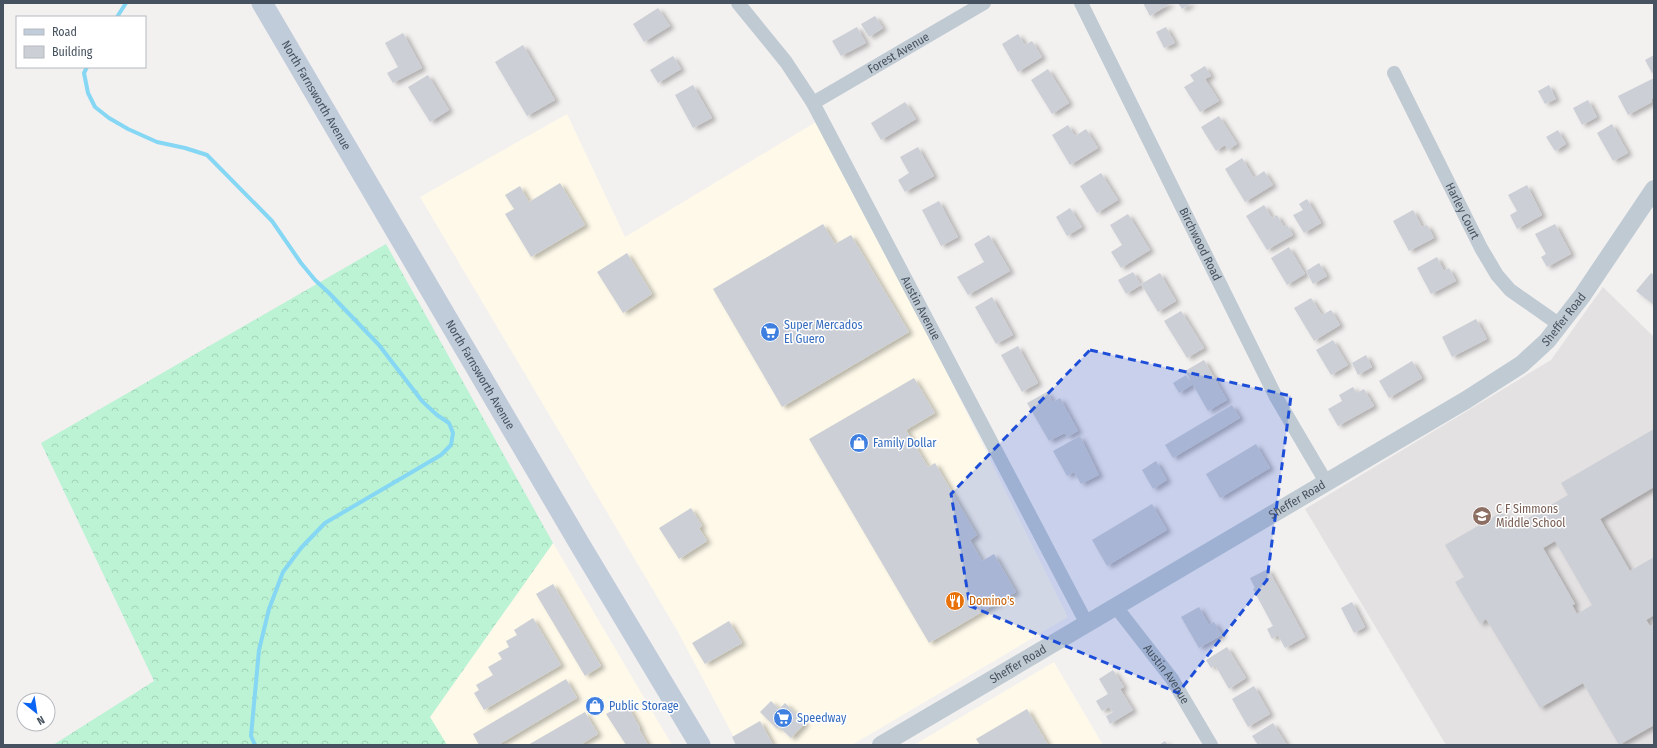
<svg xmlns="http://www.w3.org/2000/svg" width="1657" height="748" font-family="'Fira Sans Condensed',sans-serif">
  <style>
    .commercial { fill: #fef9e9 }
    .education { fill: #e4e1e2 }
    .forest { fill: url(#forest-crowns) }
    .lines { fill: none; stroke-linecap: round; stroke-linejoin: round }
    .stream { stroke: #85d7f4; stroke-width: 4 }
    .building { fill: #cccfd5; fill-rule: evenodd; filter: url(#shadow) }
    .minor { stroke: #bfcad3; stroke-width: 14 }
    .tertiary { stroke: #bfcad3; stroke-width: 18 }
    .secondary { stroke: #c1ccda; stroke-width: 21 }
    .marked { fill: #1d4ed8; fill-opacity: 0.2; stroke: #1d4ed8; stroke-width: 3; stroke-dasharray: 8 5; stroke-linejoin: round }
    .labels { text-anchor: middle; stroke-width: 3; stroke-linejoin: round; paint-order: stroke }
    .street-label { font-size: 12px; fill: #46525f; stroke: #fff }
    .shop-label { font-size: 12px; fill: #366cbe; stroke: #fff; text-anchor: start }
    .education-label { font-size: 12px; fill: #785e54; stroke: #fff; text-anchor: start }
    .food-label { font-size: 12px; fill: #c56008; stroke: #fff; text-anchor: start }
  </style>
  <defs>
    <pattern id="forest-crowns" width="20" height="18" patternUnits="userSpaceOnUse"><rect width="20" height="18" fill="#bbf3d4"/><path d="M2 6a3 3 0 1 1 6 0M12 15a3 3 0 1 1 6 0" fill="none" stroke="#a2d2b8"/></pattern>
    <filter id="shadow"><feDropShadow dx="4.5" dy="2.5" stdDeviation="2" flood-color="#0004"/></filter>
  </defs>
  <rect width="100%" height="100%" fill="#f3f0f0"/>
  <g class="commercial">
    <polygon points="567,114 625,237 821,119 1068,617 852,745 738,745 678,632 420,197"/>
    <polygon points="553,543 672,745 447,745 430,717"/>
    <polygon points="1054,662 1103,745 914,745"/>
  </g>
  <polygon class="education" points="1603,287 1654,337 1654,745 1446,745 1305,509 1551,360"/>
  <polygon class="forest" points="386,244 553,543 430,717 447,745 53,745 154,681 41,443"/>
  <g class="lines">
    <g class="stream">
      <polyline points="117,17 126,3"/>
      <polyline points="87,67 84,73 88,93 95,107 109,118 128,129 157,142 185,148 207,155 272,221 301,263 315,280 329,293 379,345 422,401 437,415 449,423 453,433 451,445 441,455 325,523 301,548 283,572 269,609 259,650 251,736 255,745"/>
    </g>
  </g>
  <g class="building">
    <polygon points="1143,3 1171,3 1150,16"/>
    <polygon points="1178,3 1192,3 1182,9"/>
    <polygon points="658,8 670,26 644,42 633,24"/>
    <polygon points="875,16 883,28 869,37 861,24"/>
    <polygon points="857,27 866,43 841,56 832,41"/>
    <polygon points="1166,27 1175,43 1164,48 1156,32"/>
    <polygon points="403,33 422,68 393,83 387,73 398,67 385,43"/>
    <polygon points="1018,34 1025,45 1032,41 1042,57 1018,72 1002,44"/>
    <polygon points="523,45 555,100 527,116 495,62"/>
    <polygon points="1654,55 1654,72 1652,73 1645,60"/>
    <polygon points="673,56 681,69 658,83 650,70"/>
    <polygon points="1205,66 1211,76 1205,79 1219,101 1200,112 1184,87 1194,81 1190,75"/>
    <polygon points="1048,69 1069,103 1052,114 1031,80"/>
    <polygon points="428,75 449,110 430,122 408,87"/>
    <polygon points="1654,78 1654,98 1651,99 1652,102 1628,115 1618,96"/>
    <polygon points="693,85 712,118 693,128 675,95"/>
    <polygon points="1549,85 1556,99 1545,104 1538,91"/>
    <polygon points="1588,100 1597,117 1582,125 1573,108"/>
    <polygon points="905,102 916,119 881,140 871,123"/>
    <polygon points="1219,116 1237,144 1228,150 1225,145 1216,151 1201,127"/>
    <polygon points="1612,124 1628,153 1613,161 1597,133"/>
    <polygon points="1068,125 1075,136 1086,129 1098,148 1070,165 1052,135"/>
    <polygon points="1558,130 1566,144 1555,151 1546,137"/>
    <polygon points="918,147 934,176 905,192 898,180 909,173 900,157"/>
    <polygon points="1242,158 1254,178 1264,171 1273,185 1245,202 1225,169"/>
    <polygon points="1101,173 1118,200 1097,213 1080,186"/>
    <polygon points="560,183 585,225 531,257 505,214 514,209 505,195 520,186 529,202"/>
    <polygon points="1527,185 1542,215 1517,229 1510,215 1517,211 1508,195"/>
    <polygon points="1307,199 1321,223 1304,233 1293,215 1303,210 1299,204"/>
    <polygon points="939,201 958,237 941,246 922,210"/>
    <polygon points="1264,205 1272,218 1277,215 1284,227 1287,225 1293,235 1267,250 1246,216"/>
    <polygon points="1070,208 1082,227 1067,236 1056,217"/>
    <polygon points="1413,210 1422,227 1427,225 1434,238 1409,251 1393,221"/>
    <polygon points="1128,214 1150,250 1121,268 1111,252 1122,245 1110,225"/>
    <polygon points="823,224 835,244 851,235 909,332 782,407 713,289"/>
    <polygon points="1555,224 1571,254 1547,267 1541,257 1546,254 1535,234"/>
    <polygon points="989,235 1010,271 968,295 957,277 984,262 974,244"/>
    <polygon points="1289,247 1305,274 1287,285 1271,258"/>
    <polygon points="627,253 652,294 623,313 597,272"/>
    <polygon points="1437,257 1444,271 1449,268 1456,281 1431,294 1417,268"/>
    <polygon points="1319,263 1327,276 1313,284 1306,271"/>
    <polygon points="1133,272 1141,285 1126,294 1118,280"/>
    <polygon points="1160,273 1176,301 1158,312 1141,284"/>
    <polygon points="1651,273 1654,275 1654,305 1636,291"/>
    <polygon points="992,297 1013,335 996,344 975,307"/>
    <polygon points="1311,298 1322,315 1331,310 1340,325 1314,341 1294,308"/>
    <polygon points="1181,311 1204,348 1187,358 1164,321"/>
    <polygon points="1476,319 1487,339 1452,357 1442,337"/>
    <polygon points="1333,340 1348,365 1331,375 1316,350"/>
    <polygon points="1018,346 1038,383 1022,392 1001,355"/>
    <polygon points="1366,355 1372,367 1358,375 1352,363"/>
    <polygon points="1204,360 1227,400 1208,411 1185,371"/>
    <polygon points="1412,361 1422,378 1389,398 1379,381"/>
    <polygon points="1186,375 1192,385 1179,393 1173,383"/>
    <polygon points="914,378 935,413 906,430 928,467 935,463 977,535 970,540 982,561 994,554 1016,592 929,643 809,439"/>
    <polygon points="1353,387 1357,393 1364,389 1374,406 1338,426 1328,409 1342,401 1339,395"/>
    <polygon points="1047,392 1053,402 1060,398 1078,431 1067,437 1065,433 1049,441 1027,403"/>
    <polygon points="1232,405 1240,418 1173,458 1165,445"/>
    <path d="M1654,429V487L1600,519L1630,571L1654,557V615L1646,620L1650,626L1654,624V725L1619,745L1583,683L1540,708L1486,619L1480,624L1455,582L1464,577L1445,545L1502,512L1511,528L1568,495L1561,483ZM1555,541L1592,605L1577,614L1572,605L1575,604L1543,548Z"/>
    <polygon points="1080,436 1099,475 1081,484 1074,472 1067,476 1053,451"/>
    <polygon points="1256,444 1270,468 1220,498 1206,474"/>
    <polygon points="1156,461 1167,480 1153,489 1142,470"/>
    <polygon points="1152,504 1167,530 1107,566 1092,540"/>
    <polygon points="691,508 702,526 699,528 707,541 679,559 659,528"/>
    <polygon points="1268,569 1305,637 1285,648 1278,635 1272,639 1267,629 1273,626 1253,589 1255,588 1250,578"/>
    <polygon points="553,584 601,666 585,676 536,594"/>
    <polygon points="1352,602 1365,627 1354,633 1341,608"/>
    <polygon points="1199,607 1209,625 1214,622 1222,635 1199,648 1181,617"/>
    <polygon points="533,618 561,665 484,710 474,693 479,690 476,685 493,675 488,667 502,659 498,653 509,647 506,641 517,635 514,630"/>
    <polygon points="729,621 742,643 705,664 692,643"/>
    <polygon points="1227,647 1246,678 1229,689 1215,665 1211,668 1206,660"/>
    <polygon points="1113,670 1124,687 1120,689 1133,710 1110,724 1106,716 1113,712 1109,707 1102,711 1096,701 1108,694 1099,679"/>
    <polygon points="566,679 577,698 498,745 479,745 473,734"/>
    <polygon points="1254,686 1270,714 1248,727 1232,699"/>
    <polygon points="771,701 779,709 785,703 805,723 791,738 779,727 777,729 760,712"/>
    <polygon points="626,703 640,728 639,729 648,745 626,745 606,714"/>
    <polygon points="1027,709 1048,745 980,745 976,739"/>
    <polygon points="585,712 598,734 580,745 528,745"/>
    <polygon points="760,721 773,745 736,745 732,737"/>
    <polygon points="1273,723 1287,745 1262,745 1261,743 1258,745 1252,736"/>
    <polygon points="1165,741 1168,745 1159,745"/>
  </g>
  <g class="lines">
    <g class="minor">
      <path id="s1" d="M738,3L786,62L813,103L1087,624"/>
      <path id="s2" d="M1081,3L1276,397L1326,482"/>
      <path id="s3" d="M1394,73L1481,248L1497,275L1510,290L1560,325"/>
      <path id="s4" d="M813,103L984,3"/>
      <path id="s5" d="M1116,607L1172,679L1211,745"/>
    </g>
    <path class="tertiary" id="s6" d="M881,745L1466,400L1522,364L1547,341L1582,296L1654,189"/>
    <path class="secondary" id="s7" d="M262,3L579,543L700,745"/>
  </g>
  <path class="marked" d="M1090,350L1291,396L1267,580L1178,693L970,606L951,494Z"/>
  <defs>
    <g id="supermarket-disc" transform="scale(1)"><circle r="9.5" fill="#3f7fe0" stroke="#fff"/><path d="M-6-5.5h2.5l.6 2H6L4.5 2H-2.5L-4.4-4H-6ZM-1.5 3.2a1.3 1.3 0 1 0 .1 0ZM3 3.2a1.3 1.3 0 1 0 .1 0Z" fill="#fff"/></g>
    <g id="shop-disc" transform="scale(1)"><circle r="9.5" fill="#3f7fe0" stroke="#fff"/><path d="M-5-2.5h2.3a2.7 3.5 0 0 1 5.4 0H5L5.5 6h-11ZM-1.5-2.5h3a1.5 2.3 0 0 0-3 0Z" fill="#fff"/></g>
    <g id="school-disc" transform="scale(1)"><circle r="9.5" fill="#8d6e63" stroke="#fff"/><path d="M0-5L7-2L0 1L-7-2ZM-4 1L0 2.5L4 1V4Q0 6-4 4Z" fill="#fff"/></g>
    <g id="restaurant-disc" transform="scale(1)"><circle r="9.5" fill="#e8710a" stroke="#fff"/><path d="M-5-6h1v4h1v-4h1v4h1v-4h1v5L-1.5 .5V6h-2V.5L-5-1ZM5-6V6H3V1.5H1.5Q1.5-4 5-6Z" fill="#fff"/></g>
  </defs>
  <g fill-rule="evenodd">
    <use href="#supermarket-disc" x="770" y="332"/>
    <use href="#shop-disc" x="859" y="443"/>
    <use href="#school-disc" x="1482" y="516"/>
    <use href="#restaurant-disc" x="955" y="601"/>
    <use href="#shop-disc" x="595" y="706"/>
    <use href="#supermarket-disc" x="783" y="718"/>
  </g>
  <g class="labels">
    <g class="street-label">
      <text dy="4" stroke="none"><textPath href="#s4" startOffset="99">Forest Avenue</textPath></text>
      <text dy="4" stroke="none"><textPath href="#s7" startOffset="107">North Farnsworth Avenue</textPath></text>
      <text dy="4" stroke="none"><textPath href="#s3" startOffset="154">Harley Court</textPath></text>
      <text dy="4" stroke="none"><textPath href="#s2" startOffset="269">Birchwood Road</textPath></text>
      <text dy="4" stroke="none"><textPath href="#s1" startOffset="357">Austin Avenue</textPath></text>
      <text dy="4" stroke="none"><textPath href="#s6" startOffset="807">Sheffer Road</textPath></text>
      <text dy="4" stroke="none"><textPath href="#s7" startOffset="431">North Farnsworth Avenue</textPath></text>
      <text dy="4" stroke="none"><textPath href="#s6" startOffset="483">Sheffer Road</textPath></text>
      <text dy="4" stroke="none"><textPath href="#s6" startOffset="159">Sheffer Road</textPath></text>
      <text dy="4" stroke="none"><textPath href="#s5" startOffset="84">Austin Avenue</textPath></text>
    </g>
    <g class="shop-label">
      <text x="784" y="329">Super Mercados<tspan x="784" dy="14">El Guero</tspan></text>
      <text x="873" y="447">Family Dollar</text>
      <text x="609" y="710">Public Storage</text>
      <text x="797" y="722">Speedway</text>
    </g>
    <g class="education-label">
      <text x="1496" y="513">C F Simmons<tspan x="1496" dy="14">Middle School</tspan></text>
    </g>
    <g class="food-label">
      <text x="969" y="605">Domino's</text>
    </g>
  </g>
  <rect width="1657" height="748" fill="none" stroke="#46525f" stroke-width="8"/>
  <rect x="16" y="16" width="130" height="52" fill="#ffffff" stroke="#b5babf"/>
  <rect x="24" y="29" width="20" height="6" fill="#c1ccda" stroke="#b5babf"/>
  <text x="52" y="36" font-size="12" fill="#46525f">Road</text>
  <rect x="24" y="46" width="20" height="12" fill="#cccfd5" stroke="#b5babf"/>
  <text x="52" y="56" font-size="12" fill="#46525f">Building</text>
  <g transform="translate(36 712) rotate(150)"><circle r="19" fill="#ffffff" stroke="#b5babf"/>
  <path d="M0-3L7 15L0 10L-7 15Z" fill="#0964f3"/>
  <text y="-6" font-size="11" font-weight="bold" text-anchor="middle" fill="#46525f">N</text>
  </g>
</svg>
